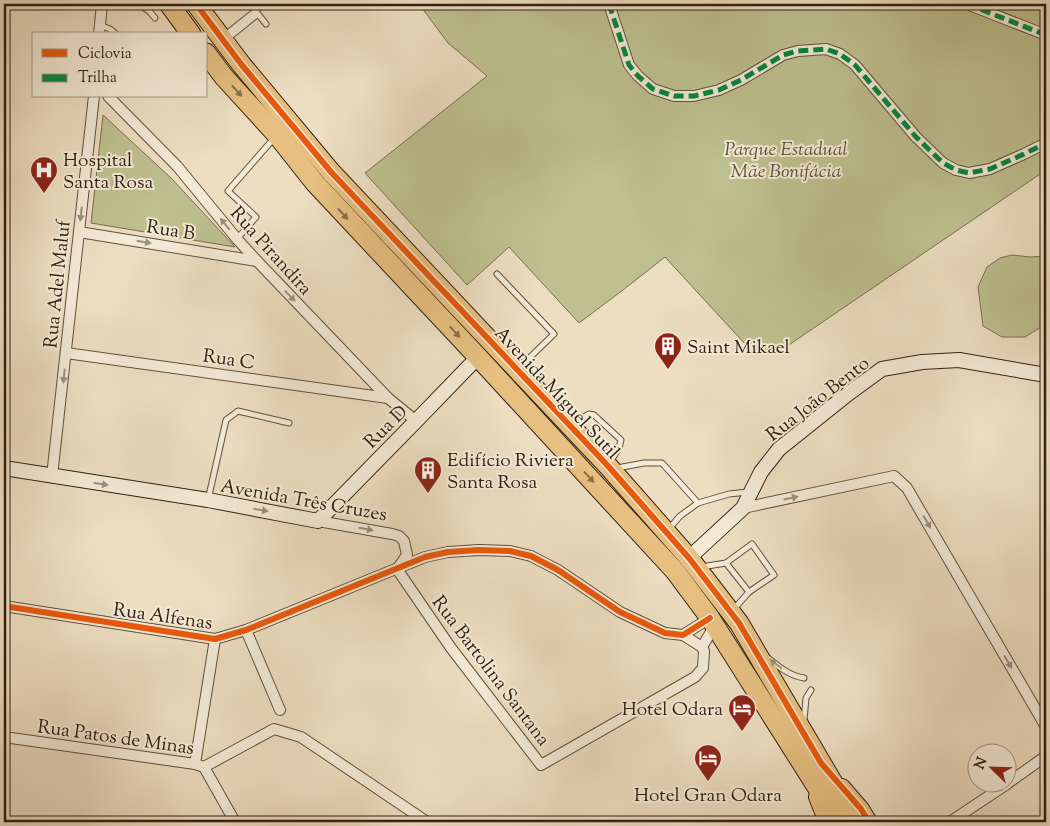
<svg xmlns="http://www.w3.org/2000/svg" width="1050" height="826" font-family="'Sorts Mill Goudy',serif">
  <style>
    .green { fill: #bec08f; stroke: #777050 }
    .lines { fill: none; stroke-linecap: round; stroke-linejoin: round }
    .lane-casing { stroke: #5f503c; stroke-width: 7 }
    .street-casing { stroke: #5f503c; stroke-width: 12 }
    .secondary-casing { stroke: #302010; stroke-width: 16 }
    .primary-casing { stroke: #302010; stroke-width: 18 }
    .highway-casing { stroke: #302010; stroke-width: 21 }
    .lane { stroke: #f3ead7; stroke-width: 5 }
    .street { stroke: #f3ead7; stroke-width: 10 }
    .secondary { stroke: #f3ead7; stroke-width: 14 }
    .primary { stroke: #e6bf81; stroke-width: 16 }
    .highway { stroke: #e6bf81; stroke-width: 19 }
    .quiet { stroke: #00873e; stroke-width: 5; stroke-dasharray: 10 5; stroke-linecap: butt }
    .cycleway-casing { stroke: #f3ead7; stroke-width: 9 }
    .cycleway { stroke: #e8590c; stroke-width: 6 }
    .oneway { fill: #8b7048 }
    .oneway2 { fill: #9b8f7d }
    .labels { text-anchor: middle; stroke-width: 4; stroke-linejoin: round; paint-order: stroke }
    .park-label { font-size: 19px; font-style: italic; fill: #5b5036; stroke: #f3ead7 }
    .poi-label { font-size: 19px; fill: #302010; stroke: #f3ead7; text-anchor: start }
    .street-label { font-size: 19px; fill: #302010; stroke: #f3ead7 }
  </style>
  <rect width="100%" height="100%" fill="#eddec2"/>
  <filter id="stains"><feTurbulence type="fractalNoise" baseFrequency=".004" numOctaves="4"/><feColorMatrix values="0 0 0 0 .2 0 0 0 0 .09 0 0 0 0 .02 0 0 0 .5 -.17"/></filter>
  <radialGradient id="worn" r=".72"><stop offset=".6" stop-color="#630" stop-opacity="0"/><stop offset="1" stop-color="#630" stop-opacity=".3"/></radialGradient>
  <g class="green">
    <polygon points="419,4 1046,4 1046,170 777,353 745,344 665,257 623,290 579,323 509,247 467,285 365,173 487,76 448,43"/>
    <polygon points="103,115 172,179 235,247 91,223"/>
    <polygon points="1012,255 1030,257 1046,256 1046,324 1025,337 1002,337 983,326 978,287 987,267 1000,258"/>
  </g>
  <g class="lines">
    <g class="lane-casing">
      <g id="lane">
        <polyline points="140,4 141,6 149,11 155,18"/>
        <polyline points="100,25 110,29 116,34"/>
        <polyline points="224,36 264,4"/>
        <polyline points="227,39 258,14 266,24"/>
        <polyline points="237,239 256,217 228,191 275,137"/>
        <polyline points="497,274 554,334 519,368"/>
        <polyline points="574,423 589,414 594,415 621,440 619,448 609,464"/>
        <polyline points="617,468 644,463 662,463 698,503"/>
        <polyline points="208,500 226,420 238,411 289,423"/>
        <polyline points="668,530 680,516 698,503 729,494 748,492"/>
        <polyline points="726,563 752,544 774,575 749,592"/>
        <polyline points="701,567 726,563 749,592 733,610"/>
        <path d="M768,658C779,667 790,676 804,678"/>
        <polyline points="804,720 806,698 811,690"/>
      </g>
    </g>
    <g class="street-casing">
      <g id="street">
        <polyline points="609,4 629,65 638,76 653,89 674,96 694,96 719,90 741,80 783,55 798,51 826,49 840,54 855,65 916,137 943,163 956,170 969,173 990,169 1024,154 1046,143"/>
        <polyline points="967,4 1046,35"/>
        <polyline points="99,34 102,4"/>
        <polyline points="108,96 177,166 237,239 257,261 388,398 416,421"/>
        <polyline points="79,232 257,261"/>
        <polyline points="66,353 388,398"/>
        <polyline points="52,476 94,96"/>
        <polyline points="743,508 894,476 907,488 1046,727"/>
        <polyline points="318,521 392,534 399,536 404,541 407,555 398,568"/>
        <polyline points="397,569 451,648 541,765 695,677 703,668 704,651 702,647 715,625"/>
        <polyline points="4,606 215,639 246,630 425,557 448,552 479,550 510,551 531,556 558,570 620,612 665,633 683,635 710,618"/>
        <polyline points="246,630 280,710"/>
        <polyline points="683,635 702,647"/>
        <polyline points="4,737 195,764 204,767 274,729 301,737 427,822"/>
        <polyline points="195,764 215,639"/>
        <polyline points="204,767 235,822"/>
        <polyline points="1008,783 1046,756"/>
        <polyline points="950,822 1007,784"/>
      </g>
    </g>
    <g class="secondary-casing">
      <g id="secondary">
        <polyline points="4,468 208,500 318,521 416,421 478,357"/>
        <polyline points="689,558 743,508 761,472 779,449 849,393 882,369 922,362 959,360 1046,375"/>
      </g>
    </g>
    <g class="primary-casing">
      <g id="primary">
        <polyline points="842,787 861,809 869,822"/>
        <polyline points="817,797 827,822"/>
      </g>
    </g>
    <g class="highway-casing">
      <g id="highway">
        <polyline points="169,4 191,34"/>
        <polyline points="196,4 241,64 331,172 608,466 689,558 739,623 856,822"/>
        <polyline points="206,53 224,77 277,135 315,183 478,357 675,571 710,618 839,822"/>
      </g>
    </g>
    <use href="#lane" class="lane"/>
    <use href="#street" class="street"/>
    <use href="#secondary" class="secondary"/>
    <use href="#primary" class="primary"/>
    <use href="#highway" class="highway"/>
    <g class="quiet">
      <polyline points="609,4 629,65 638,76 653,89 674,96 694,96 719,90 741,80 783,55 798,51 826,49 840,54 855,65 916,137 943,163 956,170 969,173 990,169 1024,154 1046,143"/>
      <polyline points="967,4 1046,35"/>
    </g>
    <g class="cycleway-casing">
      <g id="cycleway">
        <polyline points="196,4 241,64 331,172 608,466 689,558 739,623 821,763 861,809 869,822"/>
        <polyline points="4,606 215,639 246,630 425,557 448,552 479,550 510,551 531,556 558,570 620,612 665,633 683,635 710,618"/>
      </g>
    </g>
    <use href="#cycleway" class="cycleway"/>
  </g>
  <defs><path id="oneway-solid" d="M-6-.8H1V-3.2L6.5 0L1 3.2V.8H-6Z" transform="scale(1.25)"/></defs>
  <g class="oneway">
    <use href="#oneway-solid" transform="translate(237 91) rotate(47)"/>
    <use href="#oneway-solid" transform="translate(343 214) rotate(47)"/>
    <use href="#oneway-solid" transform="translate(455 332) rotate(47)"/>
    <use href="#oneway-solid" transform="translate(589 477) rotate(47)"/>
  </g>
  <g class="oneway2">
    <use href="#oneway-solid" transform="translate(81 214) rotate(97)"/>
    <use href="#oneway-solid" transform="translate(225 224) rotate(-129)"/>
    <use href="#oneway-solid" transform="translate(144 242) rotate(9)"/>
    <use href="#oneway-solid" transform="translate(290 296) rotate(46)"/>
    <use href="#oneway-solid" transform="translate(64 376) rotate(96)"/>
    <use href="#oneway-solid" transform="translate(101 484) rotate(9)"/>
    <use href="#oneway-solid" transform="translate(791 498) rotate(-12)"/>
    <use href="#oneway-solid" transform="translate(261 510) rotate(10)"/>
    <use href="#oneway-solid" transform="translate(927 522) rotate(60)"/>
    <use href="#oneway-solid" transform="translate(366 529) rotate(10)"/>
    <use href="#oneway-solid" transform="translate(1008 662) rotate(60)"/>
    <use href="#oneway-solid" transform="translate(776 664) rotate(-143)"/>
  </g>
  <defs>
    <g id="hospital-pin" transform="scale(1.4375)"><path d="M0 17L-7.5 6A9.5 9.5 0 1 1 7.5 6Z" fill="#8f2418" stroke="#f3ead7"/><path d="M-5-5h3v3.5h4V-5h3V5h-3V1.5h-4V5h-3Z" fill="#fff"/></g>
    <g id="building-pin" transform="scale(1.4375)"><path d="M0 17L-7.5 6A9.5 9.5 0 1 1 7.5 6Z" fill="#8f2418" stroke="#f3ead7"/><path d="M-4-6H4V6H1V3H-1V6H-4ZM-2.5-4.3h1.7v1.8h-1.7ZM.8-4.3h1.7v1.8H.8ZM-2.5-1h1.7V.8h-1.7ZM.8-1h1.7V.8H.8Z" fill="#fff"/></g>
    <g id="hotel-pin" transform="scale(1.4375)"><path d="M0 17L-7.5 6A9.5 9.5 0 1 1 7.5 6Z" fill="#8f2418" stroke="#f3ead7"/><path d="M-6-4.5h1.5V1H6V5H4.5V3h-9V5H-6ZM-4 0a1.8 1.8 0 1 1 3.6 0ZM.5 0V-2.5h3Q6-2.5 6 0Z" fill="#fff"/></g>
  </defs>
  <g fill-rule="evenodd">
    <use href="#hospital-pin" x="44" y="170"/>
    <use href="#building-pin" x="668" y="346"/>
    <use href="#building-pin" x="428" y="470"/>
    <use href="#hotel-pin" x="742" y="708"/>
    <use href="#hotel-pin" x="708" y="758"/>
  </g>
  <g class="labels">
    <g class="park-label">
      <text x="786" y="155">Parque Estadual<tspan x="786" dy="22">Mãe Bonifácia</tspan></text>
    </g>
    <g class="poi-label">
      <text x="63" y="166">Hospital<tspan x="63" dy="22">Santa Rosa</tspan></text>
      <text x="687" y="353">Saint Mikael</text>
      <text x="447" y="466">Edifício Riviera<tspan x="447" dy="22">Santa Rosa</tspan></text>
      <text x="723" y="715" text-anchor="end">Hotel Odara</text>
      <text x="708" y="801" text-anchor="middle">Hotel Gran Odara</text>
    </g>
    <g class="street-label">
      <text transform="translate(171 229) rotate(9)" y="7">Rua B</text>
      <text transform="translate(272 250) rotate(48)" y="7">Rua Pirandira</text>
      <text transform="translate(56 284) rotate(-84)" y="7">Rua Adel Maluf</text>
      <text transform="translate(229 358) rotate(8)" y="7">Rua C</text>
      <text transform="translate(558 392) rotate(47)" y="7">Avenida Miguel Sutil</text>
      <text transform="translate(817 398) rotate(-38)" y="7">Rua João Bento</text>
      <text transform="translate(385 426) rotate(-45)" y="7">Rua D</text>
      <text transform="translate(304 499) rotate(10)" y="7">Avenida Três Cruzes</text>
      <text transform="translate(163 615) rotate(8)" y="7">Rua Alfenas</text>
      <text transform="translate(492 670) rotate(53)" y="7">Rua Bartolina Santana</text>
      <text transform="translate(116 736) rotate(8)" y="7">Rua Patos de Minas</text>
    </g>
  </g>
  <rect width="1050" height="826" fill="none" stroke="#eddec2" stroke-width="20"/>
  <rect x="5" y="5" width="1040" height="816" fill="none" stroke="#302010" stroke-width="2.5"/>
  <rect x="10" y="10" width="1030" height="806" fill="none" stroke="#302010"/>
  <rect x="32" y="32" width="175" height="65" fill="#f3ead7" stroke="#a59987"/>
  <rect x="42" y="49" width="25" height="8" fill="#e8590c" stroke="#a59987"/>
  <text x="78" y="58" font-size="15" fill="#302010">Ciclovia</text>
  <rect x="42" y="74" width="25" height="8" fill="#00873e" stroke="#a59987"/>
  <text x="78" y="82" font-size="15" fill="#302010">Trilha</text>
  <g transform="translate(992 768) rotate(293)"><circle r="24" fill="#f3ead7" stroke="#a59987"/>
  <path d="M0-4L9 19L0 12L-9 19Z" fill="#8f2418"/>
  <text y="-8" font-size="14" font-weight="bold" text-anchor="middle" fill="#302010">N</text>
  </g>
  <rect width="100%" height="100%" filter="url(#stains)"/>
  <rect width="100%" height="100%" fill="url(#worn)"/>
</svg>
